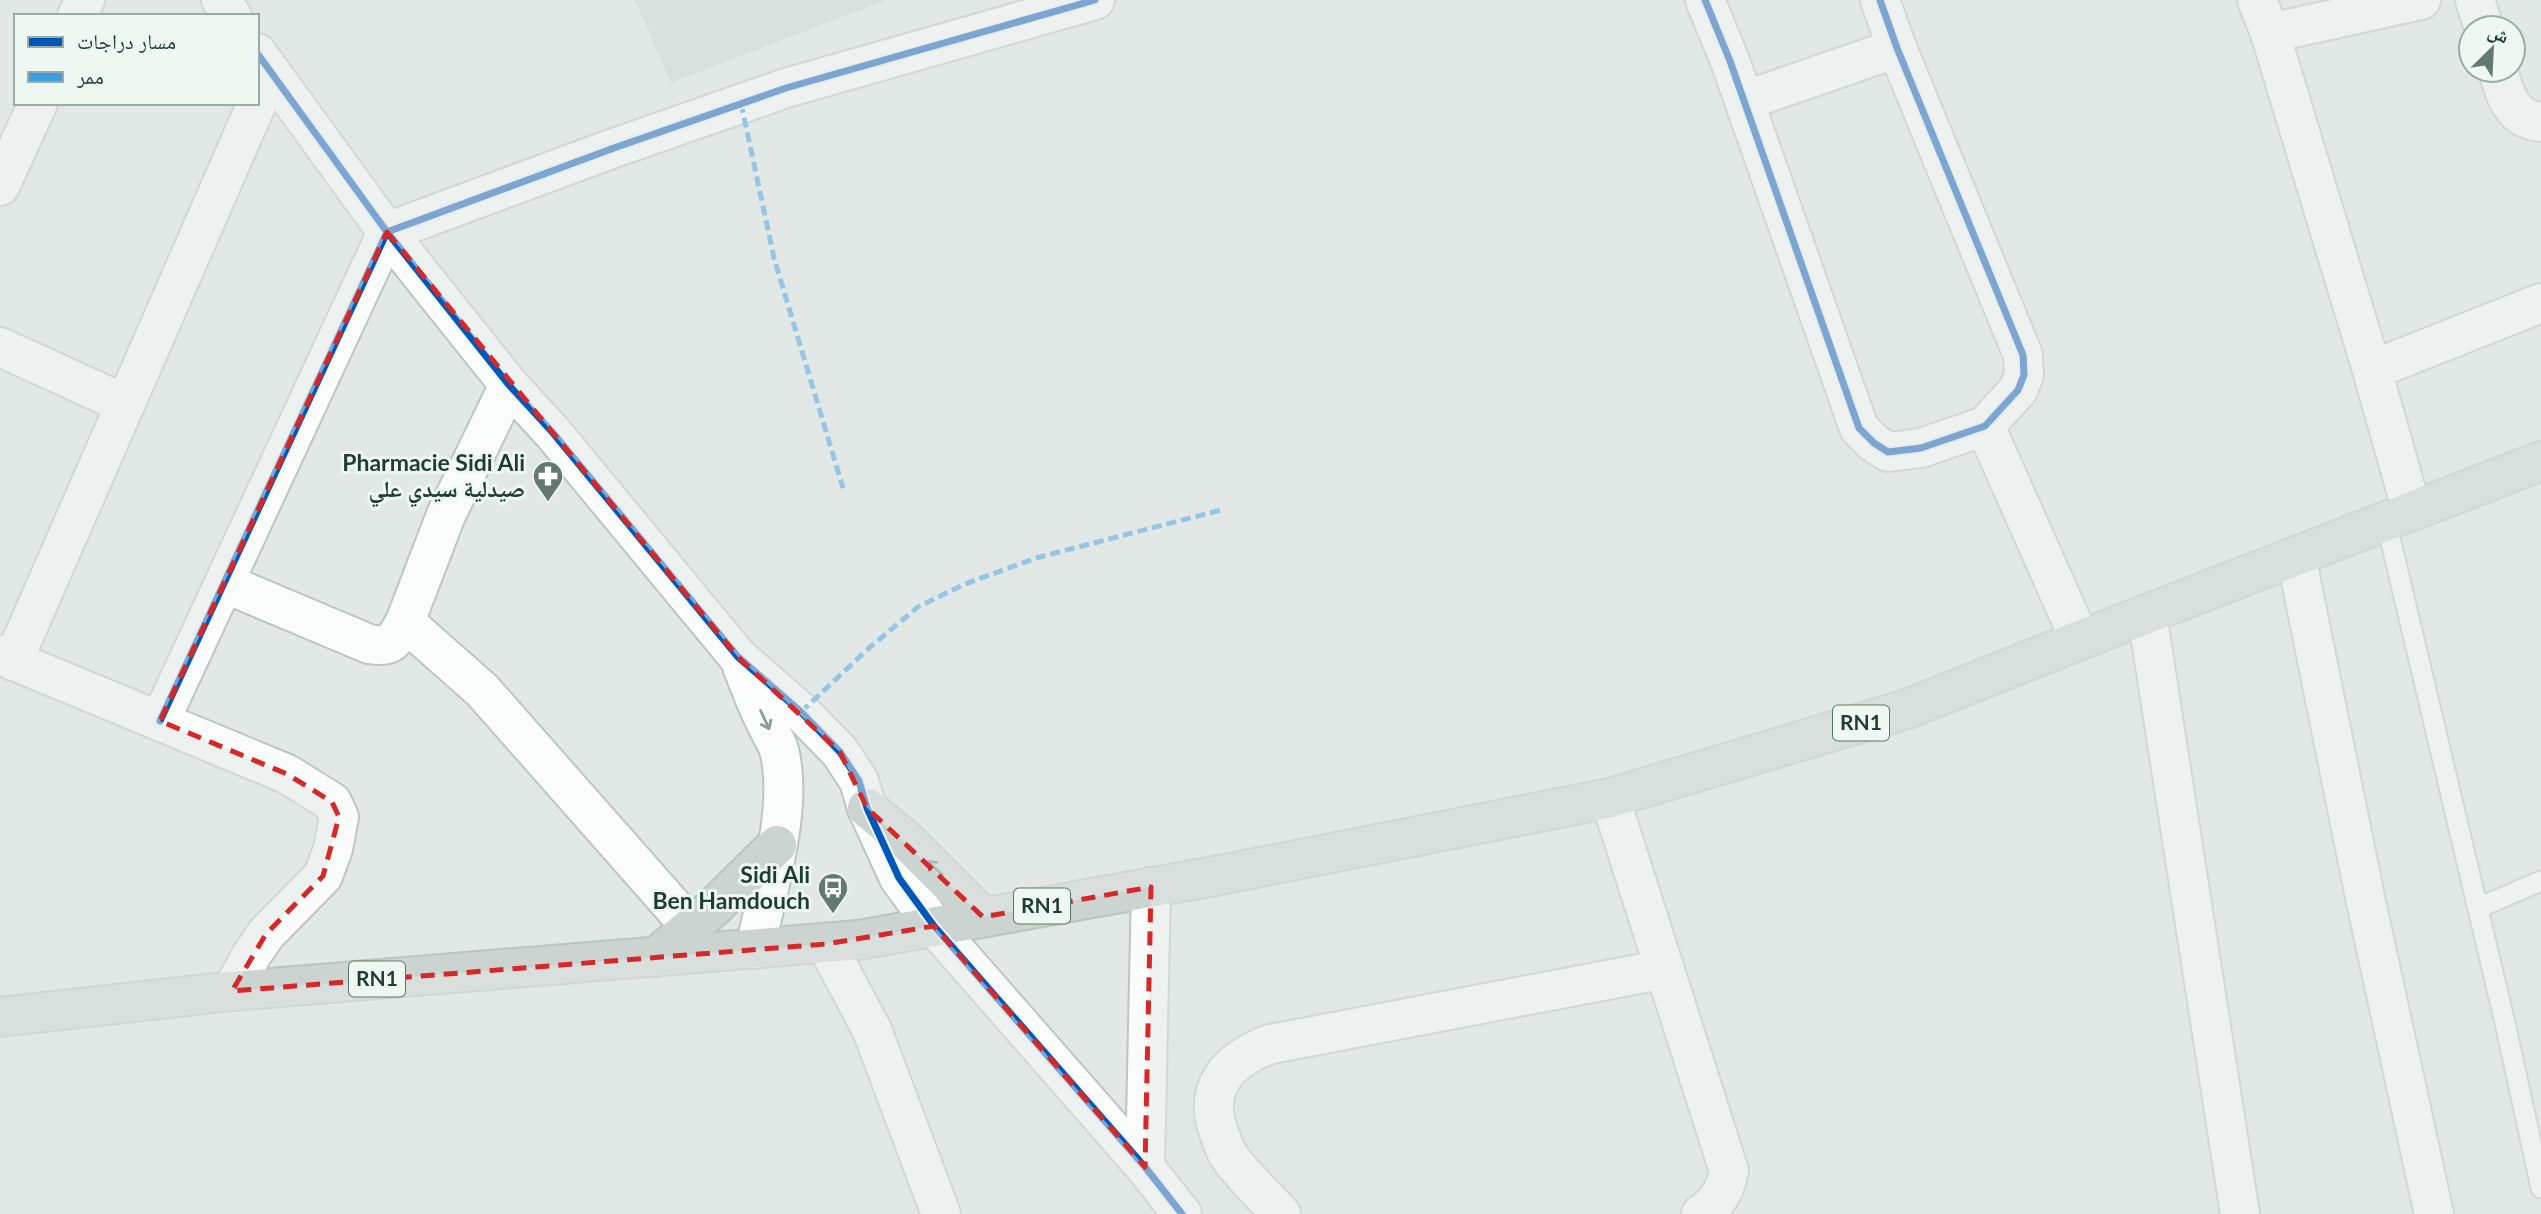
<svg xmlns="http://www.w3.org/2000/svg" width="2541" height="1214" font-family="Lato,'Noto Naskh Arabic',sans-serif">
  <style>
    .built { fill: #cedad5 }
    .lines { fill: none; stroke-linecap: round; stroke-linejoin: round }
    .lane-casing { stroke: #bec5c2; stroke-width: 23 }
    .street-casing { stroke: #bec5c2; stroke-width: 42 }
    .secondary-casing { stroke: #bdc5c2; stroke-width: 42 }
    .primary-casing { stroke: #bbc5c1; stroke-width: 42 }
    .lane { stroke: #fafcfb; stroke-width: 19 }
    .street { stroke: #fafcfb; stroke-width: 38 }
    .secondary { stroke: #fafcfb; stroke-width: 38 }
    .primary { stroke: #ccd4d2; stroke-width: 38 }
    .quiet { stroke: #3c9ee2; stroke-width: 5; stroke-dasharray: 10 5; stroke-linecap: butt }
    .cycleway-casing { stroke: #eff7f3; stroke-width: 11 }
    .cycleway { stroke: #0057b8; stroke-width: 7 }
    .oneway { stroke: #8c9c97 }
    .oneway2 { stroke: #6c807b }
    .marked { fill: none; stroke: #d62828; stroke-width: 5; stroke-dasharray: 14 9; stroke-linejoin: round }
    .labels { text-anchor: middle; stroke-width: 6; stroke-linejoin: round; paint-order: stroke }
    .shield { fill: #eff7f3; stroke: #5d746d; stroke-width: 2 }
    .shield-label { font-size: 21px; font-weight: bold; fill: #1e3c33 }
    .poi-label { font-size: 23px; font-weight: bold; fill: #1e3c33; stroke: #eff7f3; text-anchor: end }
  </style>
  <rect width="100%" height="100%" fill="#e1e8e5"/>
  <polygon class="built" points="635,0 886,0 671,83"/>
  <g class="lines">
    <g class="lane-casing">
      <g id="lane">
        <polyline points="2386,521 2505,1023 2541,1188"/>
        <polyline points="2478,908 2541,881"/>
      </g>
    </g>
    <g class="street-casing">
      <g id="street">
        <polyline points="1705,0 1730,61 1859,428 1874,443 1888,452 1921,448 1985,426 2018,390 2024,375 2023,355 1897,48 1880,0"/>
        <polyline points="2257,0 2270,33 2372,370 2541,303"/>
        <polyline points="2475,0 2484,28"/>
        <polyline points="77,16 85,0"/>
        <polyline points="2270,33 2421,0"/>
        <path d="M2498,70C2505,95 2511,119 2541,122"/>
        <polyline points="1744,101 1897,48"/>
        <polyline points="0,186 38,103"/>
        <polyline points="0,347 125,404"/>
        <polyline points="2372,370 2412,511"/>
        <polyline points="509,385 446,515 405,622 482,690 691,927"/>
        <polyline points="1985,426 2080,640"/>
        <polyline points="2296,556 2366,902 2434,1214"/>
        <path d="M224,583L369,644C393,648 393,642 405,622"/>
        <polyline points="2147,614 2240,1214"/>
        <polyline points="0,655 287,774 332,802 339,817 333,849 323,876 266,934 251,956 232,991"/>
        <polyline points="13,661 257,103"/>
        <polyline points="160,721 387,232 614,148 786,88 1095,0"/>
        <path d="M1610,798L1729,1171C1725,1190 1718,1203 1701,1214"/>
        <polyline points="826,944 872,1030 941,1214"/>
        <path d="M1281,1214C1264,1195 1240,1174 1227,1153C1224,1148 1222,1140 1219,1133C1202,1087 1229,1059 1271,1044L1665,969"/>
      </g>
    </g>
    <g class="secondary-casing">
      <g id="secondary">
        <polyline points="221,0 232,16"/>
        <polyline points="257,53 387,232 509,385 553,433 738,657 801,712 840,752 859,781 867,808 899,878 934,926 1145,1167 1182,1214"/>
        <path d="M742,666C749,684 756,703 765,721C769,731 776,740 779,750C794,807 767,891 755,949"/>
        <polyline points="1145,1167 1151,887"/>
      </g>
    </g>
    <g class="primary-casing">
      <g id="primary">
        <polyline points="867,808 908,842 983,917"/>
        <polyline points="656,957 712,909 777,845"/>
        <polyline points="0,1017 232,991 859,940 1215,876 1610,798 1907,709 2080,640 2541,461"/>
      </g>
    </g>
    <use href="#lane" class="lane"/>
    <use href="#street" class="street"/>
    <use href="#secondary" class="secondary"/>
    <use href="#primary" class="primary"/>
    <g class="quiet">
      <polyline points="741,103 774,258 843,488"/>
      <polyline points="801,712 869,648 918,607 965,584 1036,558 1221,510"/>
    </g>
    <g class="cycleway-casing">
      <g id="cycleway">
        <polyline points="1705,0 1730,61 1859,428 1874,443 1888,452 1921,448 1985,426 2018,390 2024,375 2023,355 1897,48 1880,0"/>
        <polyline points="257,53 387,232 509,385 553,433 738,657 801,712 840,752 859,781 867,808 899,878 934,926 1145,1167 1182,1214"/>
        <polyline points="160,721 387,232 614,148 786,88 1095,0"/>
      </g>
    </g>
    <use href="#cycleway" class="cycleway"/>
  </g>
  <defs><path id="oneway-shaft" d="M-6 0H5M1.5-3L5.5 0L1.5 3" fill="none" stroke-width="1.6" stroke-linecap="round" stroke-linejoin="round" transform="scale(1.75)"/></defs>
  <use class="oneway" href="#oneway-shaft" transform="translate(765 720) rotate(65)"/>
  <use class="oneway2" href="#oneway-shaft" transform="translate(935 868) rotate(-136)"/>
  <path d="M0 0H2541V1214H0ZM387,232L738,657L840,752L867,808L983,917L1151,887L1145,1167L934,926L826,944L232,991L266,934L323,876L339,817L332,802L287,774L160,721Z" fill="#e1e8e5" fill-opacity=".55" fill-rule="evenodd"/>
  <path class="marked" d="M387,232L738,657L840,752L867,808L983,917L1151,887L1145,1167L934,926L826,944L232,991L266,934L323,876L339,817L332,802L287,774L160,721Z"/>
  <defs>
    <g id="pharmacy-pin" transform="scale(1.575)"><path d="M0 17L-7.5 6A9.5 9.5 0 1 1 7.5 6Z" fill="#627871" stroke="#eff7f3"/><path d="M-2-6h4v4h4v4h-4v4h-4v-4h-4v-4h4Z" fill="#fff"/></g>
    <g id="bus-pin" transform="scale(1.575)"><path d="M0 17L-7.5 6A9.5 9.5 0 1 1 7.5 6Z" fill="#627871" stroke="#eff7f3"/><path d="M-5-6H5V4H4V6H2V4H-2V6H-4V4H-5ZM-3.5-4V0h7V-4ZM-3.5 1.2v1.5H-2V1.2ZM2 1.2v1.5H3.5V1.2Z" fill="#fff"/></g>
  </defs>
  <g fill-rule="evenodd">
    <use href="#pharmacy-pin" x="548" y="476"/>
    <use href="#bus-pin" x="833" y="888"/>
  </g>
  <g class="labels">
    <g class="shield">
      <rect x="1833" y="705.5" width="56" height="35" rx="5"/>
      <rect x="1014" y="888.5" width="56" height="35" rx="5"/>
      <rect x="349" y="961.5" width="56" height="35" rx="5"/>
    </g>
    <g class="shield-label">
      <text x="1861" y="730">RN1</text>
      <text x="1042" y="913">RN1</text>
      <text x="377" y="986">RN1</text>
    </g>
    <g class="poi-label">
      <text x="525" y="471">Pharmacie Sidi Ali<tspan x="525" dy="26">صيدلية سيدي علي</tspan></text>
      <text x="810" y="883">Sidi Ali<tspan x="810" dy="26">Ben Hamdouch</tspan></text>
    </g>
  </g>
  <rect x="14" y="14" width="245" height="91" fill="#eff7f3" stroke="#9baca6" stroke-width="2"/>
  <rect x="28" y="37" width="35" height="10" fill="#0057b8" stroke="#9baca6" stroke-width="2"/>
  <text x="77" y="49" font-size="21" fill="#1e3c33">مسار دراجات</text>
  <rect x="28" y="72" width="35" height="10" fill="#3c9ee2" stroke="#9baca6" stroke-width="2"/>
  <text x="77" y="84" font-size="21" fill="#1e3c33">ممر</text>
  <g transform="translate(2492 49) rotate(24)"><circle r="33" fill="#eff7f3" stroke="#9baca6" stroke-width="2"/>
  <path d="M0-5L12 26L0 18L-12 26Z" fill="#627871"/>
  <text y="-10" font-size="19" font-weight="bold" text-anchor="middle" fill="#1e3c33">ش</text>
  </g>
</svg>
